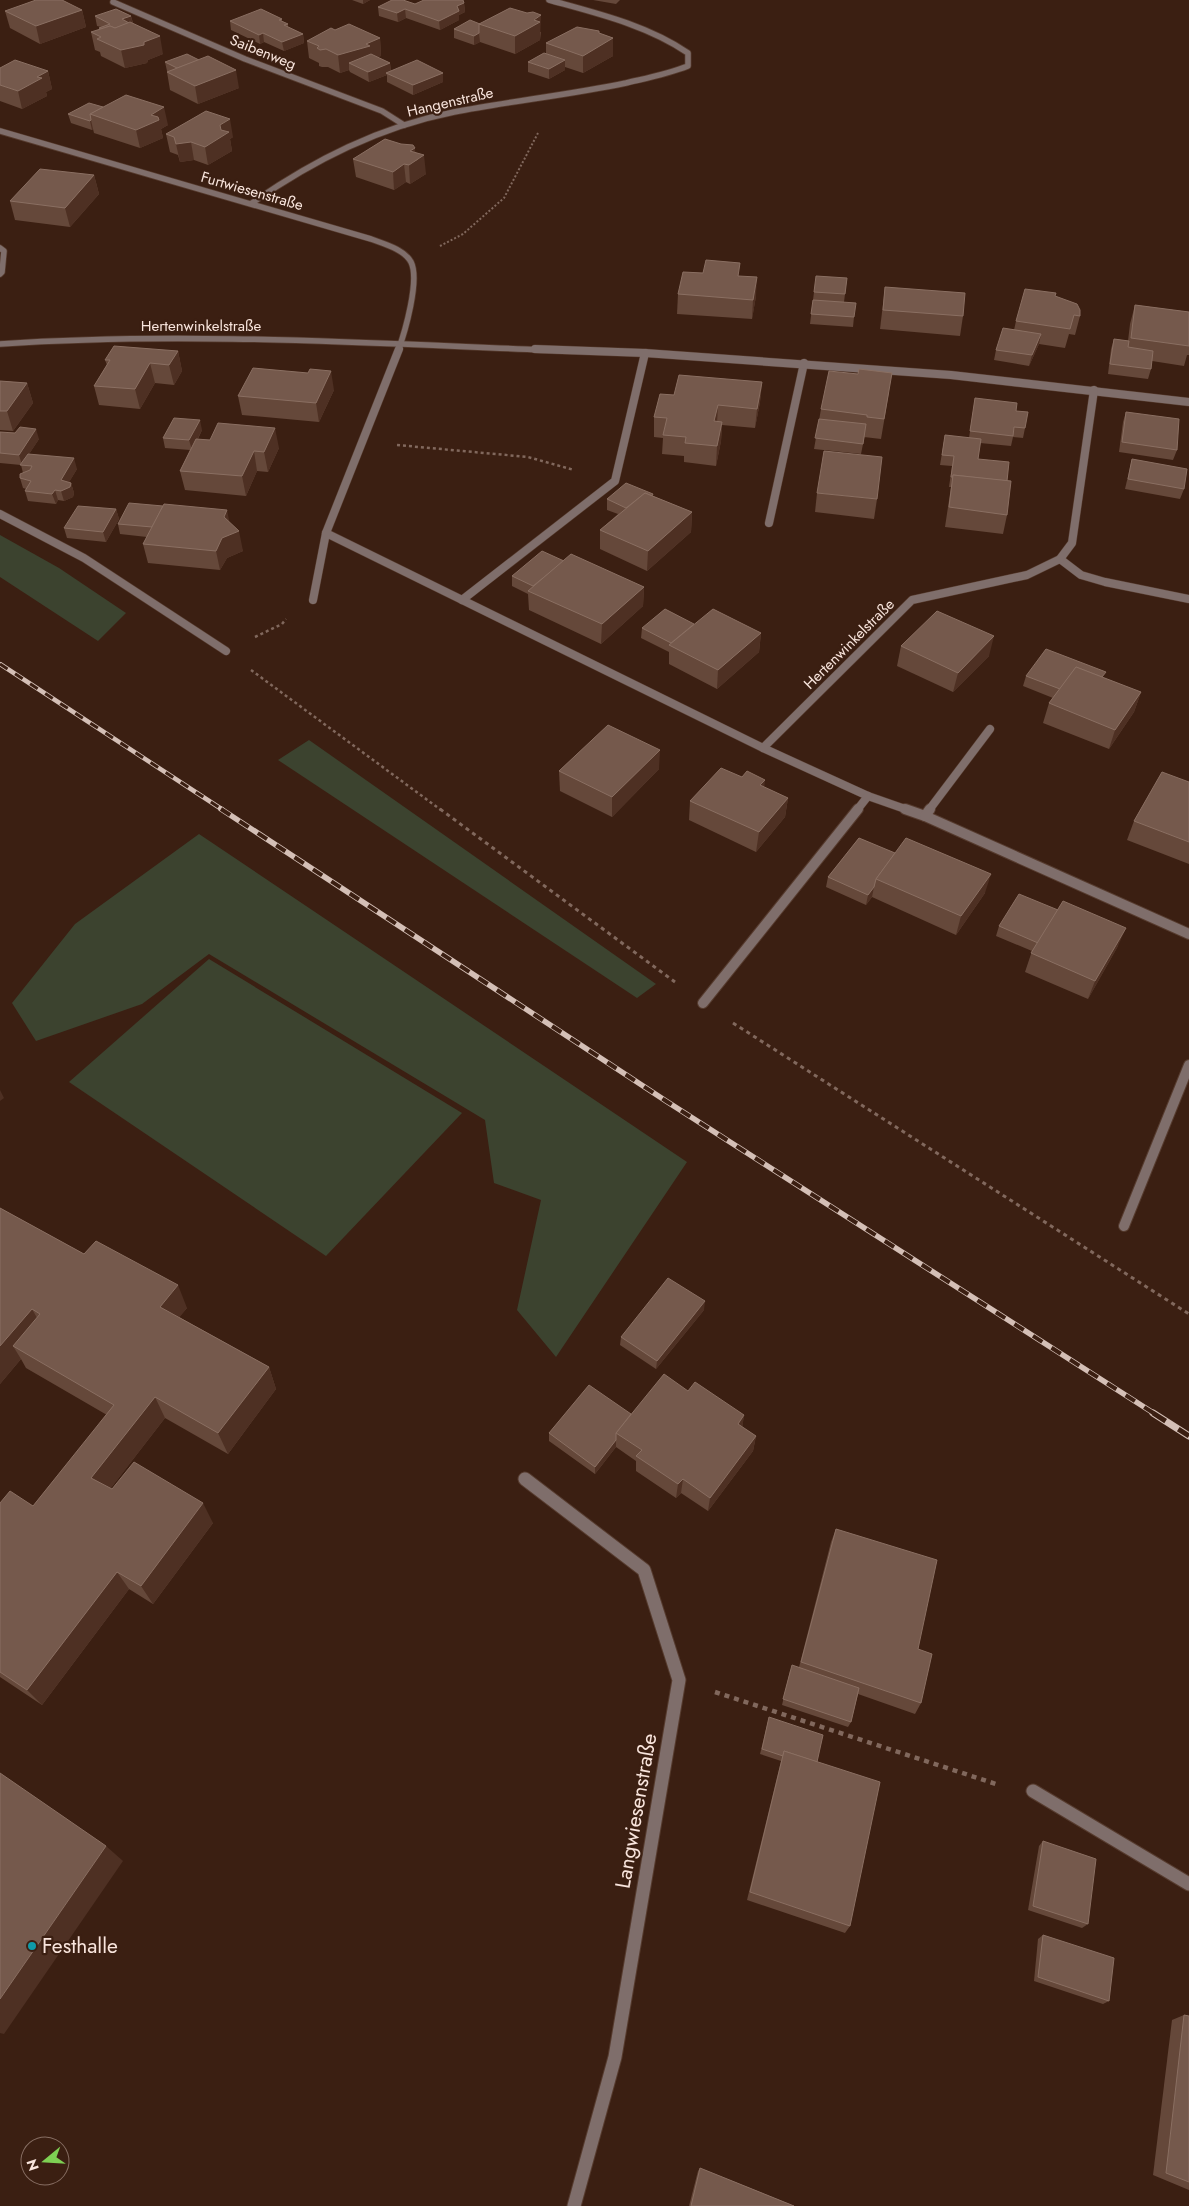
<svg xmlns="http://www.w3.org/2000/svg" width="1189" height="2206" font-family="Jost,sans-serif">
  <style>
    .green { fill: #3c432f }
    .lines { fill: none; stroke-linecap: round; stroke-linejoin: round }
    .service-far2-casing { stroke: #563b2e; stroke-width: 7 }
    .service-far1-casing { stroke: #563b2e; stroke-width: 9 }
    .service-casing { stroke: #563b2e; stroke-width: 15 }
    .minor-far3-casing { stroke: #563b2e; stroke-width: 7 }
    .minor-far2-casing { stroke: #563b2e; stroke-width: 9 }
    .minor-far1-casing { stroke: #563b2e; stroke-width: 12 }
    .minor-casing { stroke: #563b2e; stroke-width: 15 }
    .path-far3 { stroke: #81685d; stroke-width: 2; stroke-dasharray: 2 2; stroke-linecap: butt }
    .path-far2 { stroke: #81685d; stroke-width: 2.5; stroke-dasharray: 3 3; stroke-linecap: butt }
    .path-far1 { stroke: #81685d; stroke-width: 3; stroke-dasharray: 4 4; stroke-linecap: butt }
    .path { stroke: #81685d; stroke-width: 4.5; stroke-dasharray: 5 5; stroke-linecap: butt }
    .service-far2 { stroke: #7f6e6b; stroke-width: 5.5 }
    .service-far1 { stroke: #7f6e6b; stroke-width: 8 }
    .service { stroke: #7f6e6b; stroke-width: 13 }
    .minor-far3 { stroke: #7f6e6b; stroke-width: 5.5 }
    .minor-far2 { stroke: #7f6e6b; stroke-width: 8 }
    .minor-far1 { stroke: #7f6e6b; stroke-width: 10 }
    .minor { stroke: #7f6e6b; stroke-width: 13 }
    .rail-far2-casing { stroke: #d4bfb6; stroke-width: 4.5 }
    .rail-far1-casing { stroke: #d4bfb6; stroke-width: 5.5 }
    .rail-casing { stroke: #d4bfb6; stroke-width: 7 }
    .rail-far2 { stroke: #3b1f12; stroke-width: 3; stroke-dasharray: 9; stroke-linecap: butt }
    .rail-far1 { stroke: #3b1f12; stroke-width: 4; stroke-dasharray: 11; stroke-linecap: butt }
    .rail { stroke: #3b1f12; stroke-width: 5; stroke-dasharray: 15; stroke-linecap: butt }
    .wall { fill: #65483a }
    .shaded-wall { fill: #4e3023 }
    .building { fill: #75594c; stroke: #8a6f62 }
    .culture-dot { fill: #0f9aa8; stroke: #3b1f12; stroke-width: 2 }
    .labels { text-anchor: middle; stroke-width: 4.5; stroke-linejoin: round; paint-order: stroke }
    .far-street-label { font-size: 15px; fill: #f9e5dd; stroke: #3b1f12 }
    .near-street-label { font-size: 21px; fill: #f9e5dd; stroke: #3b1f12 }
    .near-poi-label { font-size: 21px; fill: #f9e5dd; stroke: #3b1f12; text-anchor: start }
  </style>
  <rect width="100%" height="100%" fill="#3b1f12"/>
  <g class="green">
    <polygon points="0,535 59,568 126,613 98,641 0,577"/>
    <polygon points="309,740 656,984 637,998 278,760"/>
    <polygon points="199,834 687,1162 556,1357 517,1310 541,1200 494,1183 485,1120 209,954 142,1004 36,1041 12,1003 75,924"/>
    <polygon points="209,959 462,1113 326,1256 69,1082"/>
  </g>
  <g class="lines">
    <g class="service-far2-casing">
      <polyline id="service-far2" points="0,248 4,251 2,272 0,274"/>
    </g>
    <g class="service-far1-casing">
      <g id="service-far1">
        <polyline points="0,514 84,558 226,651"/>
        <polyline points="769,523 804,363"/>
        <polyline points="1060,559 1081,575 1105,582 1189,599"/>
        <polyline points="462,600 615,481 645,353"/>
      </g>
    </g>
    <g class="service-casing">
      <polyline id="service" points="1033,1791 1189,1884"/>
    </g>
    <g class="minor-far3-casing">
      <g id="minor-far3">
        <polyline points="113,2 245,59 382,111 404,125"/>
        <path d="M0,131L371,239C384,244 404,249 411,262C420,280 405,332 398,351"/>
        <path d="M252,203C314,160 379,127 454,112C511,101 569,95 626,83C647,78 668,74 688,66V53C647,25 596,13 549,0"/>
        <path d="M0,344C190,331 382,344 572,351"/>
      </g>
    </g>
    <g class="minor-far2-casing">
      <g id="minor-far2">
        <polyline points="535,349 645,353 951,375 1189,402"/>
        <polyline points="326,533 763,748 868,796 908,810"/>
        <polyline points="313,600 326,533 399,349"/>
        <polyline points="763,748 912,600 1027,575 1060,559 1072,543 1094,390"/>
        <polyline points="857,810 868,796"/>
        <polyline points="929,810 990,729"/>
      </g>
    </g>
    <g class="minor-far1-casing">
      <g id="minor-far1">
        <polyline points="905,809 925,816 1189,934"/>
        <polyline points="925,816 930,809"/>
        <polyline points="703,1003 858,809"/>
        <polyline points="1124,1226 1189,1065"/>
      </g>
    </g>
    <g class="minor-casing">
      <polyline id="minor" points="525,1479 644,1570 679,1680 615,2057 574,2206"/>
    </g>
    <polyline class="path-far3" points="440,246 463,234 504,198 538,133"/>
    <g class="path-far2">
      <polyline points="397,445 528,457 574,470"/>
      <polyline points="255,637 282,624 286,619"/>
      <polyline points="251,670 441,810"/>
    </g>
    <g class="path-far1">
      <polyline points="440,809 675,982"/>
      <polyline points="733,1023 1189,1314"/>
    </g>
    <polyline class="path" points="715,1692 999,1785"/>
    <use href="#service-far2" class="service-far2"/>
    <use href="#service-far1" class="service-far1"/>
    <use href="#service" class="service"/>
    <use href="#minor-far3" class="minor-far3"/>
    <use href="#minor-far2" class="minor-far2"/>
    <use href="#minor-far1" class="minor-far1"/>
    <use href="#minor" class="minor"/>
    <g class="rail-far2-casing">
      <polyline id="rail-far2" points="0,664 223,810"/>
    </g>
    <g class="rail-far1-casing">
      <polyline id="rail-far1" points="221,809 666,1101 1155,1414"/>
    </g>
    <g class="rail-casing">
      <polyline id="rail" points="1153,1413 1189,1436"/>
    </g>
    <use href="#rail-far2" class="rail-far2"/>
    <use href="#rail-far1" class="rail-far1"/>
    <use href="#rail" class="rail"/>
  </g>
  <g class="wall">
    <polygon points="352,0 370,0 363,4"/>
    <polygon points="593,0 620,0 616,4"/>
    <polygon points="464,3 465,12 459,15 459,20 440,30 406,18 398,22 379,16 378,7 415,4"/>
    <polygon points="82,10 86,27 40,44 10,28 5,11"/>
    <polygon points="95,16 131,16 133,23 163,54 148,60 147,63 125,68 101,56 100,52 95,50 91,32 99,30 99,28 101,27 97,26"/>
    <polygon points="282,19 282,21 288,24 288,27 303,34 304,43 284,51 264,42 260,44 231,30 230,21"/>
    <polygon points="480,24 541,32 540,40 515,54 480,42 474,45 454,38 454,29"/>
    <polygon points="335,30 380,38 381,56 377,57 390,63 391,71 443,73 443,82 413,95 387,82 387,75 369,82 350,72 349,70 340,73 328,67 322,67 319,66 319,63 309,58 307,41"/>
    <polygon points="599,33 613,38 613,56 583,73 565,67 565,70 549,79 528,72 528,62 546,54 546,43"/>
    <polygon points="165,62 239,88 198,104 170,90 167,72 168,72 167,71"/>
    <polygon points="0,68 48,71 52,89 46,92 47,96 22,109 0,101"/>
    <polygon points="103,107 168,125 161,129 163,138 140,148 94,133 93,129 92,130 71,123 68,114"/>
    <polygon points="166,134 233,137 230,139 232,151 208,165 194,160 180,162 178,155 170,152"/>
    <polygon points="415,153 426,174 410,184 406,182 394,190 356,177 353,159"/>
    <polygon points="94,175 99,194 70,227 15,220 10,201"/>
    <polygon points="739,276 756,296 752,319 677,314 678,294"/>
    <polygon points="847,278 844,302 854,317 853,327 810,324 814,292"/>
    <polygon points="885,287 963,316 960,336 880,329"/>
    <polygon points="1055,297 1080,316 1075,335 1069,334 1065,348 1039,344 1029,366 994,360 996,350 1014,330 1016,321"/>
    <polygon points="1135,305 1189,312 1189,355 1187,355 1184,366 1152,361 1151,369 1148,379 1108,374 1111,349 1114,339 1128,341 1130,324"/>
    <polygon points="178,351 182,371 174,385 155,383 140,409 99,405 94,386 107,365 105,360"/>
    <polygon points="0,381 27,383 33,403 13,431 0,430"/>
    <polygon points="762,382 760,402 755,428 722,425 721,441 716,466 684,462 684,456 662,454 663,438 654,437 654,417 674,395"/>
    <polygon points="334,390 319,422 242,415 238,396"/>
    <polygon points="889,392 881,439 864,437 865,434 861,454 814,449 821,409"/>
    <polygon points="975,398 1016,411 1025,428 1023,438 1013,437 1011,446 980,443 978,459 1007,481 1007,515 1003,534 945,527 951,487 949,487 952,466 940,465 945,435 969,438"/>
    <polygon points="1126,412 1177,450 1173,460 1119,452 1123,422"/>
    <polygon points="202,430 198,439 279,448 268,472 257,471 246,496 185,490 180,471 190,450 165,448 163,438"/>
    <polygon points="0,432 39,439 29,454 77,469 69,482 71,483 74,493 73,497 64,501 58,500 56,504 28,501 25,491 26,489 23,488 20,478 23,473 21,465 0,463"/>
    <polygon points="1132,459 1184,489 1180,499 1125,489"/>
    <polygon points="817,493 877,499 874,519 815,512"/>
    <polygon points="653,496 692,512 691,532 647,571 600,549 600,530 618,514 607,510 607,499"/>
    <polygon points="116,509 119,519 106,542 67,538 64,528"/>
    <polygon points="229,522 243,551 227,558 220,570 148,563 143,544 147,537 120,534 118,524"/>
    <polygon points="564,561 644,587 643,606 601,644 529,610 528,594 512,586 512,576"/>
    <polygon points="694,625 761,633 759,652 717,689 669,664 669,652 641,638 642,628"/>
    <polygon points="901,646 989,656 953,692 897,666"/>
    <polygon points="1026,676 1104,678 1141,692 1134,712 1109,749 1043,723 1049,703 1053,698 1023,686"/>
    <polygon points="659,769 612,817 560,791 559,771"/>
    <polygon points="1189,782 1189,864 1127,840 1134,821"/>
    <polygon points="764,787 788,798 785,817 756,852 689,820 690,801"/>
    <polygon points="859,838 985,893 956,935 872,897 866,905 826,887 828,877"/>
    <polygon points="1058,910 1118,946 1088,999 1025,972 1032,951 996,936 999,926"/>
    <polygon points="0,1208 84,1254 187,1308 179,1317 269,1367 276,1389 228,1454 165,1418 110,1489 213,1523 153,1604 129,1589 42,1705 0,1677 0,1503 33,1506 107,1415 26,1368 21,1359 0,1384"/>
    <polygon points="704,1310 656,1369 620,1345 621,1337"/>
    <polygon points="688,1391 744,1415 742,1427 756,1436 753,1451 708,1511 681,1493 676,1498 636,1471 636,1461 616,1447 595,1474 549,1441 549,1433 631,1414"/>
    <polygon points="836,1529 918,1649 921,1703 915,1714 858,1694 851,1722 848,1727 782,1705 790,1671 799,1667 831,1542"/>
    <polygon points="769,1717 817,1762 850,1926 845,1933 747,1900 781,1761 760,1754"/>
    <polygon points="1043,1841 1088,1924 1082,1928 1028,1910 1039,1846"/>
    <polygon points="1043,1935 1109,2001 1103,2004 1034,1981 1038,1939"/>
    <polygon points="1184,2015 1189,2016 1189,2190 1153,2175 1172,2020"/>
    <polygon points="700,2168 794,2206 689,2206 698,2171"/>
  </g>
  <g class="shaded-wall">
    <polygon points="363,0 370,0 363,4"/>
    <polygon points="464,3 465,12 459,15 459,20 440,30 439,21 457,6"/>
    <polygon points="405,9 406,18 398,22 397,13"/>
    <polygon points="82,10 86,27 40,44 36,26"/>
    <polygon points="541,15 540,40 515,54 515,36"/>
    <polygon points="131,16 133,25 122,19"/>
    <polygon points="263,33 264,42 260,44 259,35"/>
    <polygon points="479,33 480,42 474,45 474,36"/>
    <polygon points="303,34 304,43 284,51 282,42"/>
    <polygon points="160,36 163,54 148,60 147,63 125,68 121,50"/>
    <polygon points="380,38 381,56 371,60 349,63 349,70 340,73 338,55"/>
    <polygon points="613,38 613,56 583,73 583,56"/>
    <polygon points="565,60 565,70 549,79 549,69"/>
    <polygon points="390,63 391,73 386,73 387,75 369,82 368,72"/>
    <polygon points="236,70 239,88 198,104 195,86"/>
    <polygon points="48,71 52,89 46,92 47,96 22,109 18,91 37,77"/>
    <polygon points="443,73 443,82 413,95 413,85"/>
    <polygon points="164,107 168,125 161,129 163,138 140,148 136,130 151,115"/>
    <polygon points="230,119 233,137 230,139 232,151 208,165 205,147 220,125"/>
    <polygon points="91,120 93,129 92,130 90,121"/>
    <polygon points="191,142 194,160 180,162 176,144"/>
    <polygon points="415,148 416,161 424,155 426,174 410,184 409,165 410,151"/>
    <polygon points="404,164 406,182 394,190 393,172"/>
    <polygon points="94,175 99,194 70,227 65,208"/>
    <polygon points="757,277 756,296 752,319 753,300"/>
    <polygon points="1041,334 1039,344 1029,366 1032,355"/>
    <polygon points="178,351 182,371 174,385 169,365"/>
    <polygon points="150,363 155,383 140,409 135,389"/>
    <polygon points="331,371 334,390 319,422 316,403"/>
    <polygon points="762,382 760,402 755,428 757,409"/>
    <polygon points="27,383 33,403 13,431 7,411"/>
    <polygon points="718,405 717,424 714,421"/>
    <polygon points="200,420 202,430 192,450 189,440"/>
    <polygon points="722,422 721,441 716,466 717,446"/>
    <polygon points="275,428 279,448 268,472 264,452"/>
    <polygon points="36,429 39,439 22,465 19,455"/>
    <polygon points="254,451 257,471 246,496 242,476"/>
    <polygon points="74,458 77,469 65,489 71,483 74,493 73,497 64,501 61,491 61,480"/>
    <polygon points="55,490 58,500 56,504 52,494"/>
    <polygon points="116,509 119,519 106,542 103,532"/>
    <polygon points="227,510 231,530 239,531 243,551 227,558 220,570 216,551 224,517"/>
    <polygon points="692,512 691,532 647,571 648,551"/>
    <polygon points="644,587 643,606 601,644 602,624"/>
    <polygon points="761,633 759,652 717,689 718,670"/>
    <polygon points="994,636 989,656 953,692 958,673"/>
    <polygon points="1141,692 1134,712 1109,749 1115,730"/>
    <polygon points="660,750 659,769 612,817 612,797"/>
    <polygon points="765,780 763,799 760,785"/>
    <polygon points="788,798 785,817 756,852 759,832"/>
    <polygon points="991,874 985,893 956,935 961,916"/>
    <polygon points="874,887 872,897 866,905 868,895"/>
    <polygon points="1126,928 1118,946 1088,999 1095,981"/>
    <polygon points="0,1090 4,1098 0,1101"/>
    <polygon points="178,1285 187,1308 170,1329 160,1307"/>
    <polygon points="705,1301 704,1310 656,1369 657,1361"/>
    <polygon points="32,1309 45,1332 13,1346 21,1359 0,1384 0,1346"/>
    <polygon points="269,1367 276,1389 228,1454 218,1433"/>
    <polygon points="155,1397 165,1418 104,1497 91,1478"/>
    <polygon points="744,1415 742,1430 738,1424"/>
    <polygon points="756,1436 753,1451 708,1511 710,1498"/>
    <polygon points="616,1440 616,1447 595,1474 595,1467"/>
    <polygon points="683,1479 681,1493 676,1498 678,1484"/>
    <polygon points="203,1503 213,1523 153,1604 141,1586"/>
    <polygon points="117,1572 129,1589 42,1705 27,1690"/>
    <polygon points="106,1846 123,1861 4,2034 0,2033 0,1999"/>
  </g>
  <g class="building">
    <polygon points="36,0 62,0 82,10 36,26 5,11"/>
    <polygon points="392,0 403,0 415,4 424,0 463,0 464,3 457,6 459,11 439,21 405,9 397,13 378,7"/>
    <polygon points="510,8 527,13 533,12 541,15 534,20 540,22 515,36 479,24"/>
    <polygon points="116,9 131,16 122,19 129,23 115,28 110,26 101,29 99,28 110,24 95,16"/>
    <polygon points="261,9 282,19 279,20 288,24 284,25 303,34 282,42 263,33 259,35 230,21"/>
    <polygon points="470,20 480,24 479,24 479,33 474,36 454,29"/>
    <polygon points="130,22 160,36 144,42 144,45 121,50 97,39 101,37 91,32 110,26 115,28"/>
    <polygon points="349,24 380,38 366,44 370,46 338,55 326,49 320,50 317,48 319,46 307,41 331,28 335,30"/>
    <polygon points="577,27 599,31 599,33 613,38 583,56 546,43"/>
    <polygon points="544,53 565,60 549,69 528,62"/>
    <polygon points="187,54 199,60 177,68 165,62"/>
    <polygon points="371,54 390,63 368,72 349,63"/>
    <polygon points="208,56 236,70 195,86 167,72"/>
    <polygon points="15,60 48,71 37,77 42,78 18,91 0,85 0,68"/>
    <polygon points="417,60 443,73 413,85 386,73"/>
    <polygon points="126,95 164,107 151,115 158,117 159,120 136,130 90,114"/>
    <polygon points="89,103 103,107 90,114 91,120 90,121 68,114"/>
    <polygon points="206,111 230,119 220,125 221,130 229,132 205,147 191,142 176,144 174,137 166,134"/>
    <polygon points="385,139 401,144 413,145 415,148 410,151 424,155 409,165 404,164 393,172 353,159"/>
    <polygon points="40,169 94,175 65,208 10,201"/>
    <polygon points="706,260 740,263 738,276 757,277 753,300 678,294 683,272 703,273"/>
    <polygon points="816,276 847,278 845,294 814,292"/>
    <polygon points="885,287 965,293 963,316 883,310"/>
    <polygon points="1025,289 1056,293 1055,296 1077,304 1080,310 1080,316 1074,315 1070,329 1016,321"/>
    <polygon points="813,300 856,303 854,317 811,314"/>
    <polygon points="1135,305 1189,312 1189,346 1131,338"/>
    <polygon points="1003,328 1041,334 1032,355 996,350"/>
    <polygon points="1114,339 1129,341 1128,347 1153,351 1151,369 1110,364"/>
    <polygon points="114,346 178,351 169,365 150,363 135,389 94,386 110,360 105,360"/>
    <polygon points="253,368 308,373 310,369 331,371 316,403 238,396"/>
    <polygon points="859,369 892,373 884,419 867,417 867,415 821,409 829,371 858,374"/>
    <polygon points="679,375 762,382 757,409 718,405 714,421 722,422 717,446 685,443 686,437 663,435 667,418 654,417 660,394 674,395"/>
    <polygon points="0,381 27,383 7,411 0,411"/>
    <polygon points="975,398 1017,403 1016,411 1028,412 1025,428 1014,427 1013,436 970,431"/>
    <polygon points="1126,412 1179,419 1177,450 1122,442"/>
    <polygon points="174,418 200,420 189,440 163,438"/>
    <polygon points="819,419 866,424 863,444 815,438"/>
    <polygon points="218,423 275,428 264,452 254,451 242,476 180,471 196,439 210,440"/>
    <polygon points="20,427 36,429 19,455 0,453 0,432 15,433"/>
    <polygon points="945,435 981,439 978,459 1009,462 1007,481 953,475 953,477 951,477 954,456 942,455"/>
    <polygon points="824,451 882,457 877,499 817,493"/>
    <polygon points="28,454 74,458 61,480 71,483 70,487 61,491 55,490 52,494 25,491 31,481 20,478 20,474 30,470 32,466 20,465"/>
    <polygon points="1132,459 1187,469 1184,489 1128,479"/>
    <polygon points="953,475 1011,481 1007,515 949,507"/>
    <polygon points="626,483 653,494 652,496 645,493 626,508 607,499"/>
    <polygon points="645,493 692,512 648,551 600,530"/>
    <polygon points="129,503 163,506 152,527 118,524"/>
    <polygon points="164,504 227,510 224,517 239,531 222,538 216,551 143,544"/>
    <polygon points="78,506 116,509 103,532 64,528"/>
    <polygon points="542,551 564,561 533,586 512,576"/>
    <polygon points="571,554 644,587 602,624 528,591"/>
    <polygon points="665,609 694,624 671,643 642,628"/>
    <polygon points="713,609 761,633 718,670 669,645"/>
    <polygon points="937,611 994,636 958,673 901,646"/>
    <polygon points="1046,649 1106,672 1102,677 1076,667 1060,689 1026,676"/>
    <polygon points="1076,667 1141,692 1115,730 1049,703"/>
    <polygon points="608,725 660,750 612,797 559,771"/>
    <polygon points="721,768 742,777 747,771 765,780 760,785 788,798 759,832 690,801"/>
    <polygon points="1162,772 1189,782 1189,842 1134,821"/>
    <polygon points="859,838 895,853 876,879 874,887 868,895 828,877"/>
    <polygon points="906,838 991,874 961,916 876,879"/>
    <polygon points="1019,894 1058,910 1038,943 999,926"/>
    <polygon points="1063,901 1126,928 1095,981 1031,953"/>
    <polygon points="0,1208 84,1254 96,1241 178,1285 160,1307 269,1367 218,1433 155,1397 91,1478 112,1489 134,1462 203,1503 141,1586 117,1572 27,1690 0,1672 0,1503 10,1491 33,1506 114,1405 13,1346 40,1314 32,1309 0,1346"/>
    <polygon points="668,1278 705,1301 657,1361 621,1337"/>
    <polygon points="664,1374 688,1391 695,1382 744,1415 738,1424 756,1436 710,1498 683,1479 678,1484 636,1456 642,1450 616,1433"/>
    <polygon points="589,1385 631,1414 616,1433 616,1440 595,1467 549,1433"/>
    <polygon points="836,1529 937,1560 918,1649 932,1654 921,1703 801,1662"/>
    <polygon points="792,1665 859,1688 851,1722 783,1699"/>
    <polygon points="769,1717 823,1735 817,1762 784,1751 783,1756 762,1749"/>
    <polygon points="784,1751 880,1782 850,1926 750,1892"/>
    <polygon points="0,1773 106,1846 0,1999"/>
    <polygon points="1043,1841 1096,1859 1088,1924 1033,1906"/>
    <polygon points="1043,1935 1114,1958 1109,2001 1038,1977"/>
    <polygon points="1184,2015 1189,2016 1189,2182 1166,2173"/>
    <polygon points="700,2168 794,2206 691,2206"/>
  </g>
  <circle class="culture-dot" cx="32" cy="1946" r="5"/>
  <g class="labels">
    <g class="far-street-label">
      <text transform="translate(263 52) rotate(22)" y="5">Saibenweg</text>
      <text transform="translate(450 102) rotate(-13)" y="5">Hangenstraße</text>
      <text transform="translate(252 191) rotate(16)" y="5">Furtwiesenstraße</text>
      <text x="201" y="331">Hertenwinkelstraße</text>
      <text transform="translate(849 644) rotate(-45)" y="5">Hertenwinkelstraße</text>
    </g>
    <g class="near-street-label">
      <text transform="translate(636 1811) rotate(-80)" y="7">Langwiesenstraße</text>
    </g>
    <g class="near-poi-label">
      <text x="42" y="1953">Festhalle</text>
    </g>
  </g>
  <g transform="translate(45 2161) rotate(252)"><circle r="24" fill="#3b1f12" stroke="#876e63"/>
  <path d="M0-4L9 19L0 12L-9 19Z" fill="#7ed053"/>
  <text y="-8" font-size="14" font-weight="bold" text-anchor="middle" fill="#f9e5dd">N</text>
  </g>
</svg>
